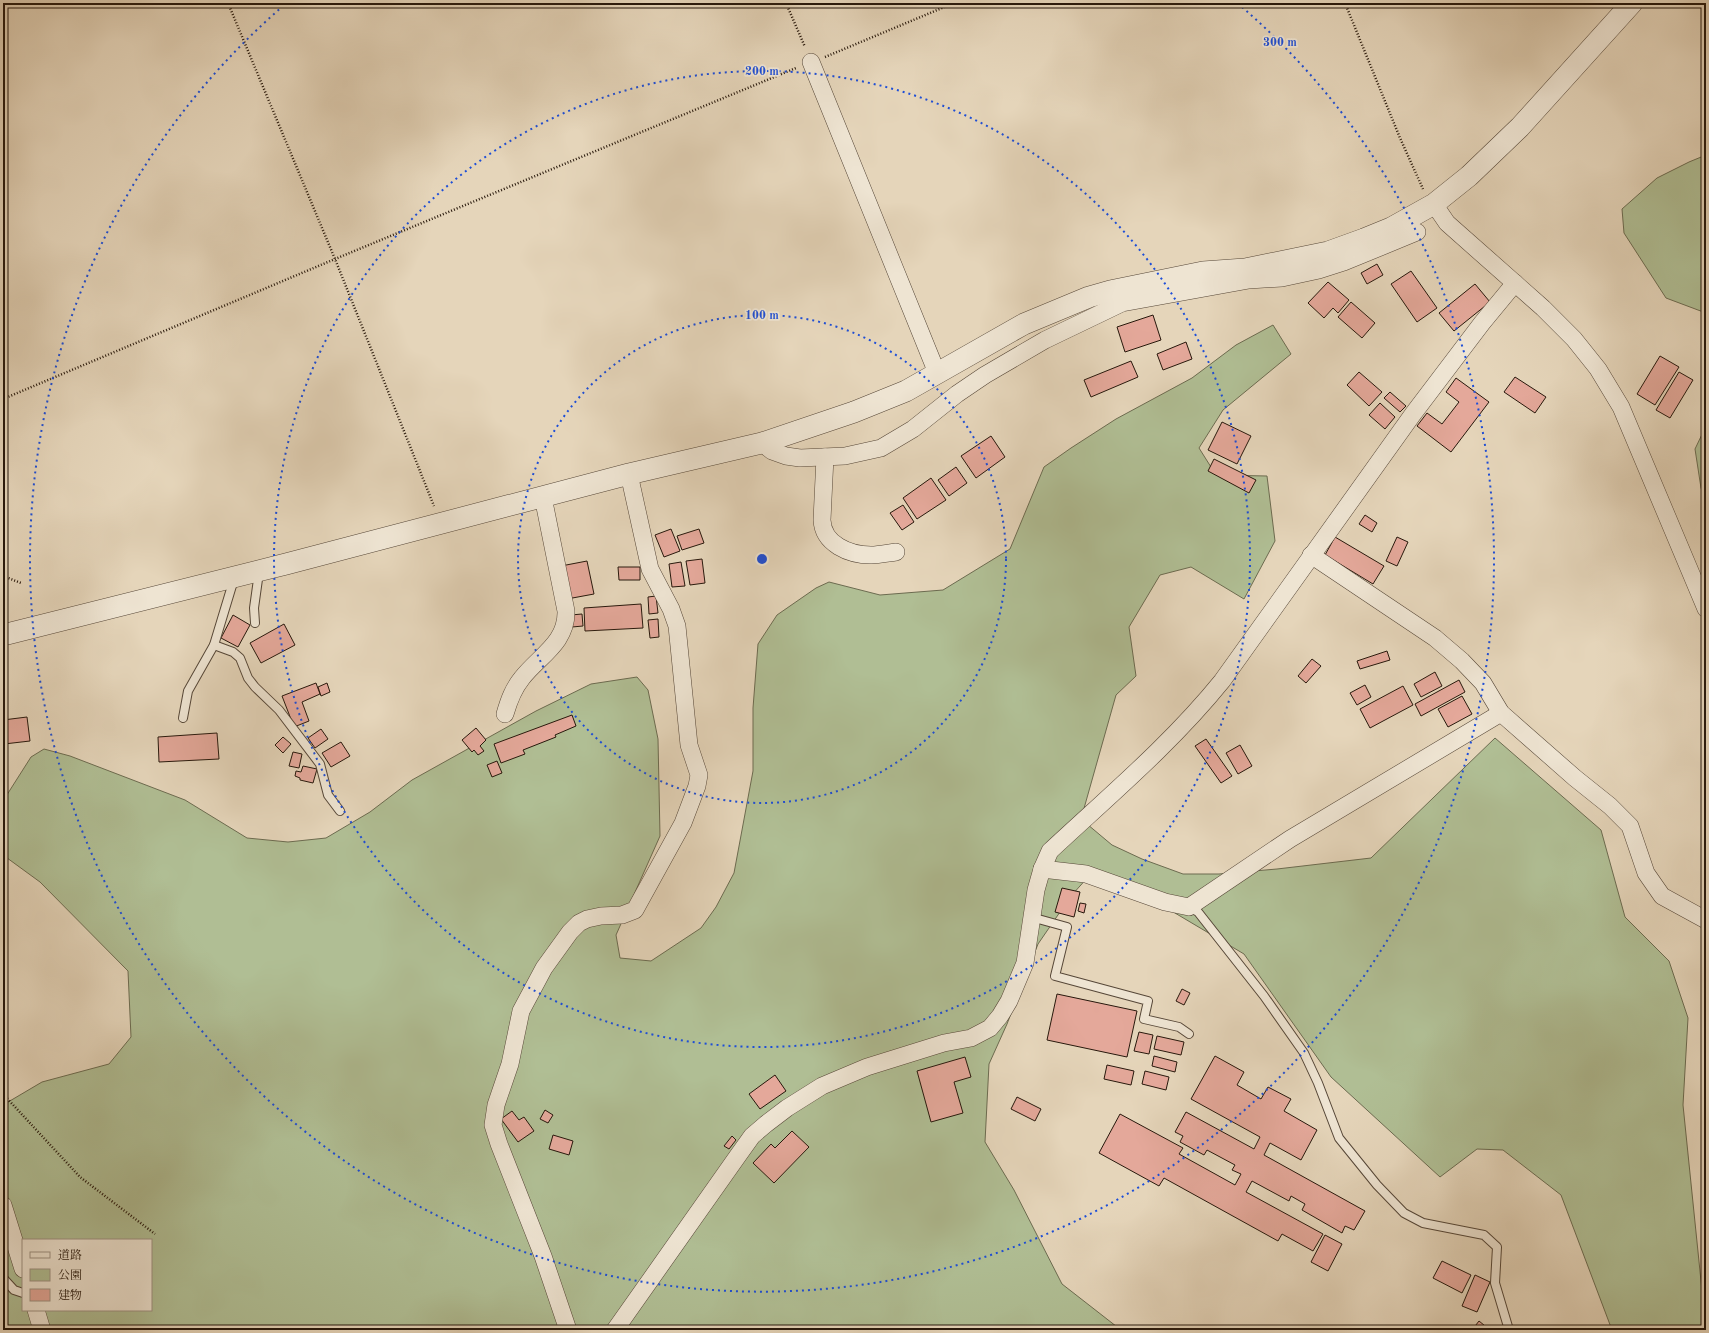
<svg xmlns="http://www.w3.org/2000/svg" width="1709" height="1333" font-family="'Old Standard TT','Noto Serif JP',serif">
  <style>
    .green { fill: #b0be94; stroke: #6c6b50; fill-rule: evenodd }
    .building { fill: #e4a89a; stroke: #27180c }
    .lines { fill: none; stroke-linecap: round; stroke-linejoin: round }
    .service-casing { stroke: #564738; stroke-width: 10 }
    .minor-casing { stroke: #564738; stroke-width: 18 }
    .tertiary-casing { stroke: #564738; stroke-width: 22 }
    .path { stroke: #27180c; stroke-width: 2.5; stroke-dasharray: 1 2; stroke-linecap: butt }
    .service { stroke: #eee4d2; stroke-width: 8 }
    .minor { stroke: #eee4d2; stroke-width: 17 }
    .tertiary { stroke: #eee4d2; stroke-width: 21 }
    .ring { fill: none; stroke: #1d4ed8; stroke-width: 2; stroke-dasharray: 2 4 }
    .centre { fill: #1d4ed8; stroke: #eee4d2; stroke-width: 2 }
    .ring-label { font-size: 12px; text-anchor: middle; font-weight: bold; fill: #1d4ed8; stroke: #eee4d2; stroke-width: 3.5; stroke-linejoin: round; paint-order: stroke }
  </style>
  <rect width="100%" height="100%" fill="#e5d5ba"/>
  <filter id="stains"><feTurbulence type="fractalNoise" baseFrequency=".005" numOctaves="4"/><feColorMatrix values="0 0 0 0 .2 0 0 0 0 .09 0 0 0 0 .02 0 0 0 .5 -.17"/></filter>
  <radialGradient id="worn" r=".72"><stop offset=".6" stop-color="#630" stop-opacity="0"/><stop offset="1" stop-color="#630" stop-opacity=".3"/></radialGradient>
  <g class="green">
    <polygon points="1706,155 1706,313 1666,298 1624,233 1622,209 1657,178 1689,162"/>
    <path d="M1273,325L1291,354L1223,410L1199,448L1216,475L1267,476L1275,541L1244,599L1191,567L1160,575L1129,627L1136,676L1116,695L1081,819L1112,845L1142,859L1183,874H1219L1277,869L1371,858L1495,738L1601,830L1625,917L1669,961L1688,1018L1683,1105L1706,1330H1612L1561,1195L1503,1150L1477,1149L1440,1177L1331,1077L1244,954L1143,894L1089,876L1071,896L1038,944L1007,1024L989,1064L985,1142L1014,1190L1062,1284L1121,1330H3V1105L42,1082L109,1064L131,1037L128,971L40,882L3,855V801L31,757L44,749L70,756L185,800L247,838L288,842L326,838L370,812L412,780L536,711L591,684L637,677L648,690L658,739L660,836L616,935L620,958L651,961L701,928L716,907L734,873L753,771V708L758,644L777,615L816,588L829,582L880,595L943,590L1010,549L1044,467L1071,448L1116,419L1192,378L1236,345ZM23,1240H151V1310H23Z"/>
    <polygon points="1706,426 1706,499 1701,488 1695,449"/>
  </g>
  <g class="building">
    <polygon points="1377,264 1383,275 1367,284 1361,273"/>
    <polygon points="1411,271 1437,308 1417,322 1391,284"/>
    <polygon points="1328,282 1349,300 1338,313 1333,308 1324,318 1308,303"/>
    <polygon points="1475,284 1490,302 1454,331 1439,313"/>
    <polygon points="1351,302 1375,323 1362,338 1338,317"/>
    <polygon points="1153,315 1161,340 1125,352 1117,327"/>
    <polygon points="1186,342 1192,359 1163,370 1157,354"/>
    <polygon points="1660,356 1679,367 1655,405 1637,394"/>
    <polygon points="1131,361 1138,377 1091,397 1084,380"/>
    <polygon points="1359,372 1382,392 1369,406 1347,385"/>
    <polygon points="1679,372 1693,380 1670,418 1656,410"/>
    <polygon points="1515,377 1546,397 1535,413 1504,392"/>
    <polygon points="1456,378 1489,402 1451,452 1417,426 1427,413 1442,424 1459,402 1446,392"/>
    <polygon points="1390,392 1406,406 1400,412 1384,398"/>
    <polygon points="1380,403 1395,417 1385,429 1369,415"/>
    <polygon points="1222,422 1251,436 1237,464 1208,450"/>
    <polygon points="991,436 1005,457 976,478 961,456"/>
    <polygon points="1214,459 1256,480 1249,493 1208,471"/>
    <polygon points="956,467 967,483 949,496 938,480"/>
    <polygon points="931,478 946,500 917,519 903,498"/>
    <polygon points="903,505 914,522 902,530 890,513"/>
    <polygon points="1365,515 1377,523 1372,532 1359,524"/>
    <polygon points="671,529 680,551 664,557 655,535"/>
    <polygon points="699,529 704,543 682,550 677,536"/>
    <polygon points="1335,537 1384,566 1373,584 1325,555"/>
    <polygon points="1397,537 1408,542 1397,566 1386,561"/>
    <polygon points="702,559 705,583 690,585 686,561"/>
    <polygon points="587,561 594,594 567,599 561,566"/>
    <polygon points="681,562 685,586 672,587 669,564"/>
    <polygon points="618,567 640,567 640,580 619,580"/>
    <polygon points="656,596 658,613 649,614 648,597"/>
    <polygon points="641,604 643,628 585,631 584,608"/>
    <polygon points="582,614 583,626 572,627 571,615"/>
    <polygon points="233,615 250,625 238,647 221,638"/>
    <polygon points="658,619 659,637 650,638 648,620"/>
    <polygon points="284,624 295,645 261,663 250,643"/>
    <polygon points="1387,651 1390,660 1360,669 1357,661"/>
    <polygon points="1312,659 1321,666 1306,683 1298,676"/>
    <polygon points="1435,672 1442,686 1421,697 1414,684"/>
    <polygon points="1459,680 1465,692 1421,716 1415,704"/>
    <polygon points="316,683 320,694 302,702 309,721 294,727 282,696"/>
    <polygon points="327,683 330,692 321,696 318,687"/>
    <polygon points="1365,685 1371,697 1357,705 1350,693"/>
    <polygon points="1403,686 1413,705 1370,728 1360,709"/>
    <polygon points="1462,696 1472,714 1448,727 1438,709"/>
    <polygon points="572,715 576,726 555,735 556,737 523,750 525,754 501,763 494,744"/>
    <polygon points="27,717 30,741 4,744 6,755 3,755 3,720"/>
    <polygon points="476,728 486,740 480,746 484,751 478,755 474,750 472,752 462,740"/>
    <polygon points="321,729 328,739 315,748 308,738"/>
    <polygon points="217,733 219,759 159,762 158,737"/>
    <polygon points="283,737 291,744 283,753 275,745"/>
    <polygon points="1206,739 1232,776 1221,783 1195,746"/>
    <polygon points="341,742 350,756 331,767 322,753"/>
    <polygon points="1240,745 1252,766 1238,774 1226,753"/>
    <polygon points="293,752 302,754 299,768 289,766"/>
    <polygon points="497,761 502,773 492,777 487,765"/>
    <polygon points="303,766 317,769 313,783 300,780 300,778 295,776 296,771 301,772"/>
    <polygon points="1062,888 1080,892 1074,917 1055,912"/>
    <polygon points="1080,903 1086,904 1084,913 1078,911"/>
    <polygon points="1182,989 1190,993 1184,1005 1176,1001"/>
    <polygon points="1057,994 1137,1011 1127,1057 1047,1040"/>
    <polygon points="1139,1032 1153,1035 1149,1054 1134,1051"/>
    <polygon points="1157,1036 1184,1042 1181,1055 1154,1049"/>
    <polygon points="1154,1056 1177,1062 1175,1072 1152,1066"/>
    <polygon points="1215,1056 1244,1072 1237,1085 1261,1099 1268,1087 1291,1099 1284,1111 1317,1130 1301,1160 1270,1143 1264,1155 1365,1211 1354,1230 1345,1226 1342,1233 1302,1210 1305,1204 1291,1196 1289,1201 1252,1181 1246,1192 1323,1234 1313,1251 1282,1234 1278,1241 1164,1178 1159,1186 1099,1153 1120,1114 1183,1148 1179,1154 1235,1185 1241,1174 1232,1170 1235,1165 1207,1150 1204,1155 1180,1142 1183,1136 1175,1132 1186,1112 1254,1149 1260,1137 1191,1099"/>
    <polygon points="965,1057 971,1077 954,1082 963,1113 931,1122 917,1071"/>
    <polygon points="1107,1065 1134,1071 1131,1085 1104,1079"/>
    <polygon points="1145,1071 1169,1077 1166,1090 1142,1084"/>
    <polygon points="775,1075 786,1091 760,1109 749,1094"/>
    <polygon points="1017,1097 1041,1109 1035,1121 1011,1109"/>
    <polygon points="545,1110 553,1115 548,1123 540,1119"/>
    <polygon points="512,1111 519,1120 524,1117 534,1131 518,1142 501,1119"/>
    <polygon points="792,1131 809,1147 774,1183 753,1163 771,1144 775,1148"/>
    <polygon points="553,1135 573,1141 569,1155 549,1149"/>
    <polygon points="732,1136 736,1140 729,1149 724,1146"/>
    <polygon points="1325,1235 1342,1244 1328,1271 1311,1262"/>
    <polygon points="1442,1261 1471,1275 1462,1293 1433,1278"/>
    <polygon points="1475,1275 1490,1282 1477,1312 1462,1306"/>
    <polygon points="1479,1321 1490,1330 1472,1330"/>
  </g>
  <g class="lines">
    <g class="service-casing">
      <g id="service">
        <polyline points="255,623 254,608 259,572"/>
        <polyline points="214,645 233,652 240,658 248,678 255,687 279,710 320,764 328,795 340,811"/>
        <polyline points="183,718 188,691 214,645 234,579"/>
        <polyline points="1189,907 1198,912 1264,996 1304,1053 1318,1083 1339,1138 1377,1185 1404,1213 1423,1223 1484,1235 1497,1247 1495,1283 1509,1330"/>
        <polyline points="1031,917 1067,927 1055,976 1148,1001 1144,1019 1179,1027 1189,1034"/>
        <polyline points="3,1278 14,1290 23,1293"/>
      </g>
    </g>
    <g class="minor-casing">
      <g id="minor">
        <polyline points="811,62 937,373"/>
        <polyline points="1434,204 1447,223 1543,308 1574,339 1598,369 1621,407 1706,609"/>
        <polyline points="762,443 772,451 786,456 800,458 845,456 881,448 913,429 957,394 985,375 1045,340 1122,303 1249,280 1282,278 1319,270 1344,262 1417,232"/>
        <path d="M825,457L822,520C823,544 849,555 871,555C879,555 888,553 896,552"/>
        <polyline points="1311,555 1435,638 1462,661 1483,683 1501,713 1575,778 1610,806 1630,826 1646,873 1662,896 1706,920"/>
        <path d="M505,714C509,700 513,689 522,678C539,656 567,643 566,611L543,497"/>
        <polyline points="1042,869 1086,874 1165,902 1189,907 1290,839 1501,713"/>
        <polyline points="3,1205 23,1269"/>
        <polyline points="36,1310 42,1330"/>
        <polyline points="568,1330 543,1256 499,1144 493,1125 496,1105 510,1064 521,1011 544,968 570,932 579,923 587,919 601,916 622,915 635,910 683,823 697,786 699,775 689,745 677,626 671,609 650,569 629,474"/>
        <path d="M615,1330L737,1157L752,1136L766,1124L787,1108L822,1086L867,1067L944,1043L971,1038L990,1028L1000,1016L1009,1001L1025,963L1036,890L1042,869L1050,851C1109,796 1171,744 1222,681L1413,414L1482,323L1515,283"/>
      </g>
    </g>
    <g class="tertiary-casing">
      <polyline id="tertiary" points="3,635 286,564 629,474 762,443 854,412 906,391 1024,324 1089,297 1110,291 1203,272 1245,269 1328,252 1364,239 1391,228 1434,204 1469,176 1520,127 1632,3"/>
    </g>
    <g class="path">
      <polyline points="228,3 335,259 434,506"/>
      <polyline points="786,3 805,47"/>
      <polyline points="1345,3 1400,138 1423,189"/>
      <polyline points="825,57 954,3"/>
      <polyline points="3,399 335,259 796,68"/>
      <polyline points="3,576 21,583"/>
      <polyline points="3,1094 80,1177 155,1234"/>
    </g>
    <use href="#service" class="service"/>
    <use href="#minor" class="minor"/>
    <use href="#tertiary" class="tertiary"/>
  </g>
  <g class="ring">
    <circle cx="762" cy="559" r="244"/>
    <circle cx="762" cy="559" r="488"/>
    <path d="M1242 7A732 732 0 1 1 282 7"/>
  </g>
  <circle cx="762" cy="559" r="6" class="centre"/>
  <g class="ring-label">
    <text x="1280" y="46">300 m</text>
    <text x="762" y="75">200 m</text>
    <text x="762" y="319">100 m</text>
  </g>
  <rect width="1709" height="1333" fill="none" stroke="#e5d5ba" stroke-width="16"/>
  <rect x="4" y="4" width="1701" height="1325" fill="none" stroke="#27180c" stroke-width="2"/>
  <rect x="8" y="8" width="1693" height="1317" fill="none" stroke="#27180c"/>
  <rect x="22" y="1239" width="130" height="72" fill="#eee4d2" stroke="#9e9283"/>
  <rect x="30" y="1252" width="20" height="6" fill="#eee4d2" stroke="#9e9283"/>
  <text x="58" y="1259" font-size="12" fill="#27180c">道路</text>
  <rect x="30" y="1269" width="20" height="12" fill="#b0be94" stroke="#9e9283"/>
  <text x="58" y="1279" font-size="12" fill="#27180c">公園</text>
  <rect x="30" y="1289" width="20" height="12" fill="#e4a89a" stroke="#9e9283"/>
  <text x="58" y="1299" font-size="12" fill="#27180c">建物</text>
  <rect width="100%" height="100%" filter="url(#stains)"/>
  <rect width="100%" height="100%" fill="url(#worn)"/>
</svg>
